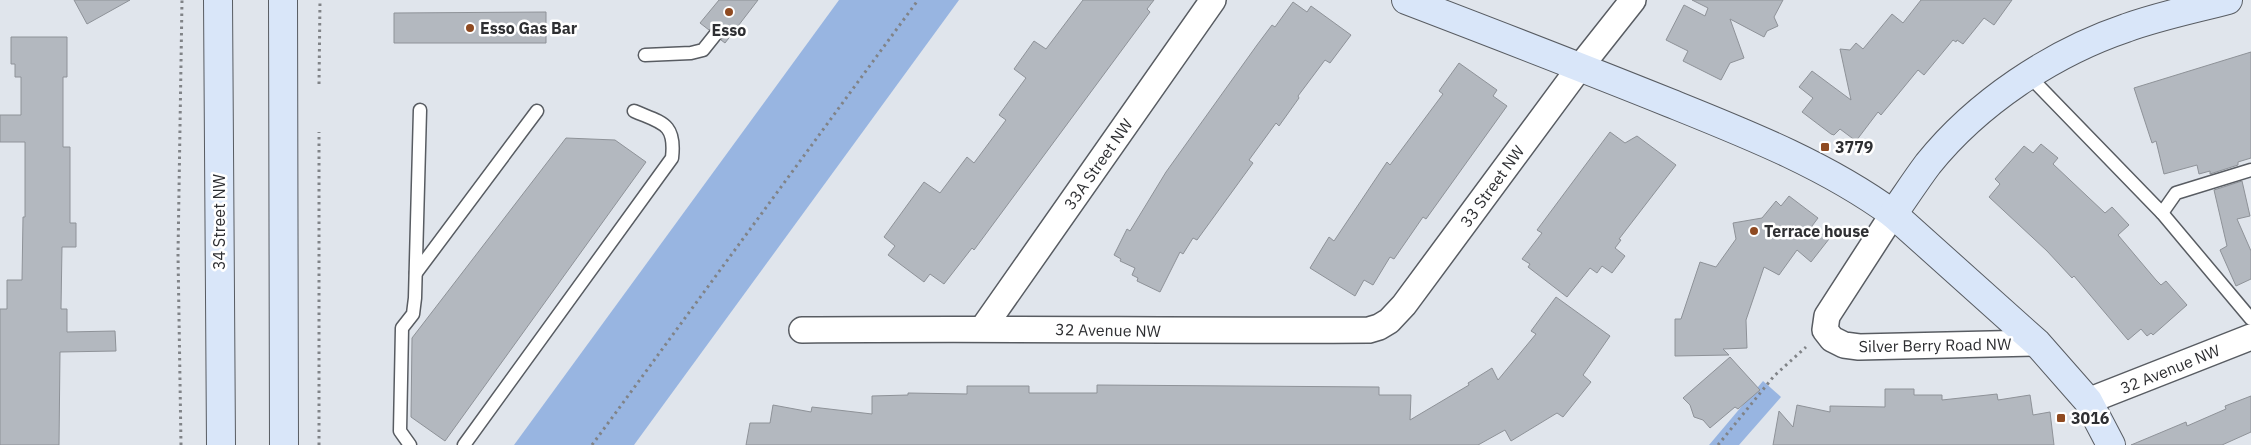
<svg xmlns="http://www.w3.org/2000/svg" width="2251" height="445" font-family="'IBM Plex Sans',sans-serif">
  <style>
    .green { fill: #98b5e1 }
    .building { fill: #b3b8bf; stroke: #8e9298 }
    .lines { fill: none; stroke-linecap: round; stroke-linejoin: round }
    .lane-casing { stroke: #585c62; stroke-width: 15 }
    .street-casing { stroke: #585c62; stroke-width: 28 }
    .secondary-casing { stroke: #585c62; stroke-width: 30 }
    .path { stroke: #808387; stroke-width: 3; stroke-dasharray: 2.5 4; stroke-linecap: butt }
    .lane { stroke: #fff; stroke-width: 12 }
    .street { stroke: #fff; stroke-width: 25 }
    .secondary { stroke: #d9e6f9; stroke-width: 28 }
    .poi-dot { fill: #8f4a21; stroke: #fff; stroke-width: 2 }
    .labels { text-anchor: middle; stroke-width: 5; stroke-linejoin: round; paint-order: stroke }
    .poi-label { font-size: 16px; font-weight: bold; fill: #2e2f32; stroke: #fff; text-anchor: start }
    .street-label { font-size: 16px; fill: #2e2f32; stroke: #fff }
  </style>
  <rect width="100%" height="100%" fill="#e0e5ec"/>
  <g class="green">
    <polygon points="839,0 959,0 634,445 514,445"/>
    <polygon points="1763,381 1781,397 1739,445 1709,445"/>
  </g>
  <g class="building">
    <polygon points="74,0 130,0 87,24"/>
    <polygon points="719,0 758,0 725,43 721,40 723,33 720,28 713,27 709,30 700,23"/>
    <polygon points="1083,0 1154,0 1147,9 1150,12 974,250 972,248 944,284 930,274 924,282 888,255 895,246 884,237 924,182 940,193 967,157 974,163 1006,120 999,115 1026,78 1014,69 1034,41 1046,49"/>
    <polygon points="1692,0 1783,0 1774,17 1778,26 1767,31 1764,37 1730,19 1744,58 1730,63 1721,80 1683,61 1688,51 1666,40 1684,5 1705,16 1708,8"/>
    <polygon points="1921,0 2012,0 1994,25 1984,18 1963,44 1957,40 1956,42 1953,40 1924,75 1918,70 1881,115 1878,112 1856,141 1840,129 1834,135 1831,134 1802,112 1813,98 1799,87 1812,71 1851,100 1840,49 1850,50 1856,43 1863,49 1892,14 1903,23"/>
    <polygon points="1293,2 1307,12 1311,6 1351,35 1330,63 1325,60 1298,96 1299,98 1279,126 1276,123 1249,160 1253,163 1197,240 1193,238 1183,254 1180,252 1160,292 1137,281 1138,278 1132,275 1135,268 1120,261 1121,259 1114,255 1127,229 1130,231 1166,172 1257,45 1272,25 1275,27"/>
    <polygon points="546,12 546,43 394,43 394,13"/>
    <polygon points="11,37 67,37 67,77 63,77 63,147 70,147 70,223 76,223 76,247 62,247 61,309 67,309 67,332 115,331 116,351 60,352 59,445 0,445 0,309 7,309 7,280 22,280 23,217 25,217 25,142 0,142 0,115 21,115 21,77 15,77 15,64 11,64"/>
    <polygon points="2251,52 2251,158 2238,162 2238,165 2210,174 2210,171 2199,174 2197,165 2164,174 2156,141 2152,143 2134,88"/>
    <polygon points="1459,63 1497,90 1493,96 1507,106 1426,219 1423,217 1394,259 1390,257 1373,285 1364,280 1355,296 1310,268 1329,237 1334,241 1387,162 1390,165 1443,94 1439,91"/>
    <polygon points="1610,132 1625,143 1637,136 1676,165 1619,239 1621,240 1615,248 1625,256 1612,273 1602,266 1597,273 1590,268 1567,297 1528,267 1530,264 1522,259 1542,233 1537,230"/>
    <polygon points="566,138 615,140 646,162 445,441 411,417 412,338"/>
    <polygon points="2041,144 2058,158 2053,164 2105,213 2112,207 2129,225 2118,235 2156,280 2161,285 2166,281 2187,305 2153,335 2151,333 2147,336 2141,329 2128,340 2074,276 2072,278 2047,251 1989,197 2000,184 1995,179 2024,146 2033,153"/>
    <polygon points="2242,181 2250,216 2237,219 2251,251 2251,279 2236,286 2220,250 2227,246 2214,190"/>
    <polygon points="1789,196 1818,218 1812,226 1829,239 1811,262 1797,250 1779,275 1764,267 1746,320 1747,348 1723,349 1729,355 1675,356 1675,319 1681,319 1700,262 1716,267 1736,239 1733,223 1762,218 1776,201 1781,206"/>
    <polygon points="1556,297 1610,336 1583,375 1591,382 1563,417 1557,413 1511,441 1505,430 1478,445 746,445 750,423 770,423 773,405 811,412 812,407 872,414 872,396 908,395 908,393 967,394 967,386 1029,386 1029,393 1097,393 1097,385 1379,387 1379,395 1411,395 1410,420 1469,385 1468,383 1492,368 1498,380 1536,334 1531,331"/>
    <polygon points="1730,357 1760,390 1738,409 1735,407 1710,428 1703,420 1694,417 1690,405 1683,398"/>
    <polygon points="1885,389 1914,389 1914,395 1942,395 1942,400 1997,394 1998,400 2030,395 2033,415 2050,412 2054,445 1773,445 1779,411 1793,427 1797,405 1830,412 1830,406 1885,407"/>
    <polygon points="2251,396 2251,432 2222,445 2131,445 2186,422 2187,426 2226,409 2225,406"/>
  </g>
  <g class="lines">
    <g class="lane-casing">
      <g id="lane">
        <polyline points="645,55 691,53 703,50 715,35"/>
        <polyline points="2029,76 2162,213 2176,193 2251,170"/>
        <polyline points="2162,213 2251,319"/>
        <polyline points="416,273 537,111"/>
        <polyline points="410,445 400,431 402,328 413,314 415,298 420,110"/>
        <path d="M464,445L672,158C676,123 662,123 634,111"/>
      </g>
    </g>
    <g class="street-casing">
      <g id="street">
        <polyline points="1893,214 1827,316 1825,330 1832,339 1844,345 1859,347 2037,343"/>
        <polyline points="983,328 1213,0"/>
        <path d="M802,330C991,328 1180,331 1369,330L1379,327L1389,321L1404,305L1580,67L1633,0"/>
        <polyline points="2088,401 2251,337"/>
      </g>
    </g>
    <g class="secondary-casing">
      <g id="secondary">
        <polyline points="218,0 221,445"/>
        <polyline points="283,0 284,445"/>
        <path d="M1406,0C1495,34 1583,68 1670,103C1747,134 1826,165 1893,214L2037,343L2088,401L2111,445"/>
        <path d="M1893,214C1905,197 1916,180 1928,164C1977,103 2052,53 2126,28C2159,16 2194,9 2228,0"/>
      </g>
    </g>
    <g class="path">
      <polyline points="319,84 320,0"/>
      <polyline points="181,445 178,254 182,0"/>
      <polyline points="319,445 319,132"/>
      <polyline points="592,445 918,0"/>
      <polyline points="1718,445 1774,376 1806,347"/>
    </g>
    <use href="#lane" class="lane"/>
    <use href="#street" class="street"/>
    <use href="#secondary" class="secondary"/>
  </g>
  <g class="poi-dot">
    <circle cx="729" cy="12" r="5"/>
    <circle cx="470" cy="28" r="5"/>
    <rect x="1820" y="142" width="10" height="10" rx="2.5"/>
    <circle cx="1754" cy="231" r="5"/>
    <rect x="2056" y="413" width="10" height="10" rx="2.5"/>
  </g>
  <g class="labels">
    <g class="poi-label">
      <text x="480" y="34">Esso Gas Bar</text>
      <text x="729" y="36" text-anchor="middle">Esso</text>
      <text x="1835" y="153">3779</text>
      <text x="1764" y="237">Terrace house</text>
      <text x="2071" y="424">3016</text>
    </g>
    <g class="street-label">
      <text transform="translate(1098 164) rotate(-55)" y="6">33A Street NW</text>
      <text transform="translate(1492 186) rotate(-54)" y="6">33 Street NW</text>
      <text transform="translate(219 222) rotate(-90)" y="6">34 Street NW</text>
      <text transform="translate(1108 330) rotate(1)" y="6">32 Avenue NW</text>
      <text transform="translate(1935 345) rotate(-1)" y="6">Silver Berry Road NW</text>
      <text transform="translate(2170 369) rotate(-22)" y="6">32 Avenue NW</text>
    </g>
  </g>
</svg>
